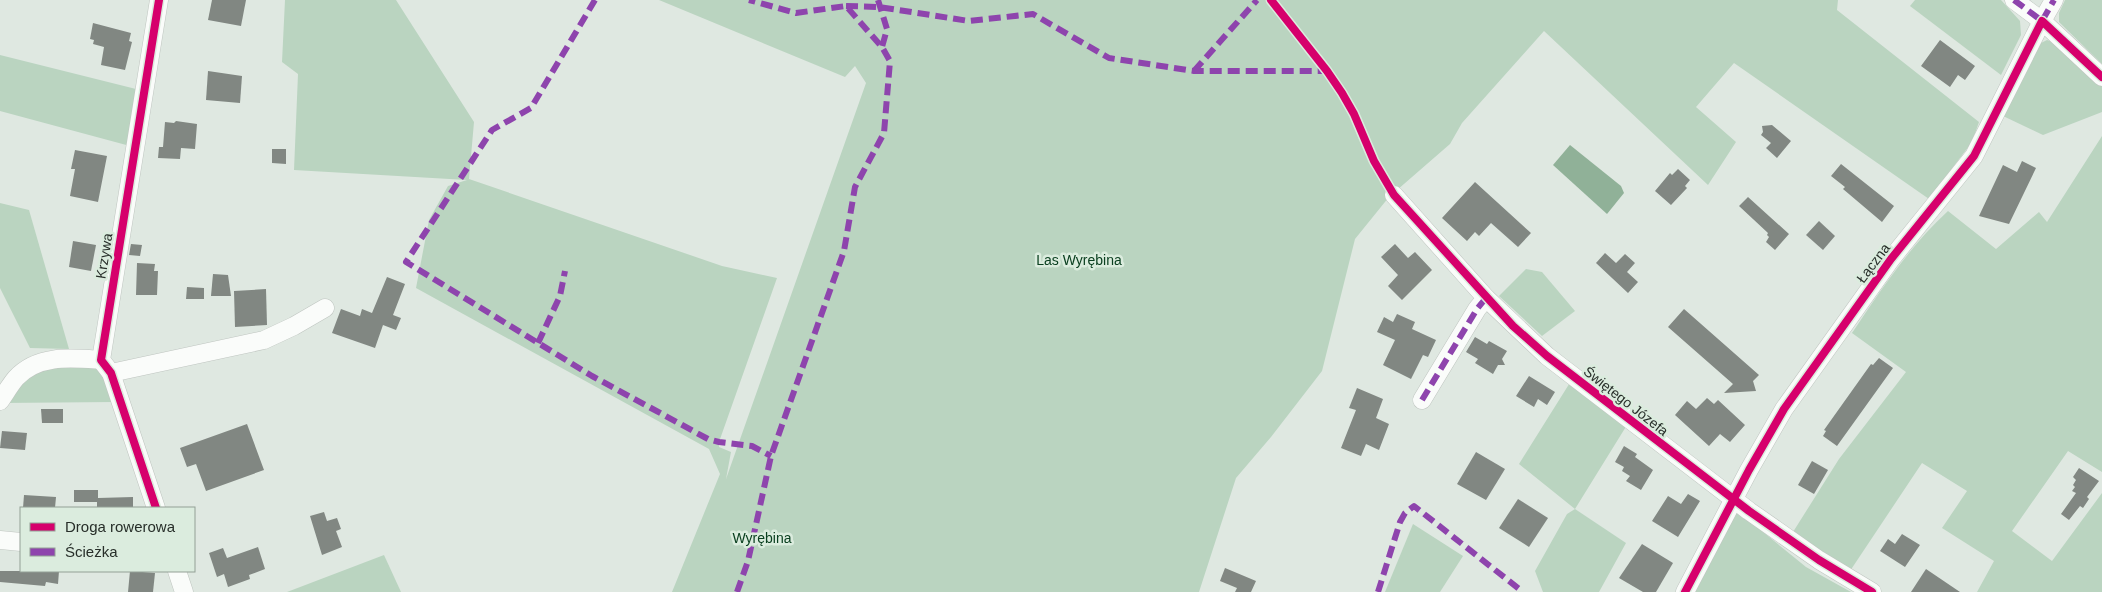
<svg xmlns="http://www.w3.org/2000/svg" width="2102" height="592" font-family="Helvetica,sans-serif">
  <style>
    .green { fill: #bad4c0 }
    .water { fill: #90b198 }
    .building { fill: #818782 }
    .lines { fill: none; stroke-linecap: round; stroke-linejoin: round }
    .minor-casing { stroke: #bfc5c0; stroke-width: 19 }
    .minor { stroke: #fafcfa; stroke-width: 18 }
    .quiet { stroke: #8e44ad; stroke-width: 6; stroke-dasharray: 12 6; stroke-linecap: butt }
    .cycleway-casing { stroke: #dbecde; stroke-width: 11 }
    .cycleway { stroke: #d6006c; stroke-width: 8 }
    .labels { text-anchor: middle; stroke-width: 5; stroke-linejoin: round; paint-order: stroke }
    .street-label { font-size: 14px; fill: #272e29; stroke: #dbecde }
    .park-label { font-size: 14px; fill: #0b4020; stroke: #dbecde }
  </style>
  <rect width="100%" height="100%" fill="#dfe8e1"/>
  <g class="green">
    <polygon points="285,0 396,0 474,122 469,179 722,266 777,278 719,442 719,447 731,452 726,479 866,83 855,66 845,77 659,0 1838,0 1837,10 1979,122 1972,142 1929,199 1734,63 1696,107 1736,142 1708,185 1544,31 1462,123 1450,144 1389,197 1355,239 1322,371 1271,437 1236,478 1199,592 672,592 720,474 709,449 416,288 429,220 448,186 467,180 294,170 298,74 282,62"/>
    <polygon points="1915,0 2001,0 2020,21 2021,35 2001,75 1910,6"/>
    <polygon points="2065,0 2102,0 2102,64 2059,22 2059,13"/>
    <polygon points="2047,40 2055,43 2102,86 2102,112 2043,135 2003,116 2035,46"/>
    <polygon points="0,55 136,89 130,146 0,111"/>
    <path d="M2102,136V472L2068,451L2012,531L2052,561L2102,493V592H1977L1994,561L1942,528L1967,491L1922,463L1850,571L1793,532L1839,459L1906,372L1852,333C1881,290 1909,247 1948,211L1996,249L2039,212L2047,222Z"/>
    <polygon points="0,203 29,210 69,349 30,348 0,288"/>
    <polygon points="1526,269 1542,272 1575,311 1542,336 1499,296"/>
    <polygon points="48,364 96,368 104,374 115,402 1,403 23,378"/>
    <polygon points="1571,381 1627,425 1575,509 1626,543 1599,592 1543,592 1535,571 1567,514 1575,509 1519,464"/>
    <polygon points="1735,509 1806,567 1851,592 1690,592"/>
    <polygon points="1413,524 1463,556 1440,592 1385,592"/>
    <polygon points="384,555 401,592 287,592"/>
  </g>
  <polygon class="water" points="1570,145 1621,186 1624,193 1607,214 1553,165"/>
  <g class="building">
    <polygon points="212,0 246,0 241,26 208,20"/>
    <polygon points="93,23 131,33 129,41 132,42 125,70 101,65 104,47 93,44 94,40 90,39"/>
    <polygon points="1940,40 1975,66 1965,80 1958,75 1950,87 1921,66"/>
    <polygon points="208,71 242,76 240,103 206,100"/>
    <polygon points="176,121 197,124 195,149 181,148 180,159 158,158 159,147 163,147 165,122 174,123"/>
    <polygon points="1772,125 1791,141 1777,158 1766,148 1771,143 1761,135 1763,132 1762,126"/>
    <polygon points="272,149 286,149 286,164 272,163"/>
    <polygon points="75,150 107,156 98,202 70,196 75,169 71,169"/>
    <polygon points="2022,161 2036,168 2009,224 1979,216 2003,165 2017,172"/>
    <polygon points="1841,164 1894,206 1882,222 1843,189 1845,187 1831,176"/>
    <polygon points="1678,169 1690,180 1685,186 1687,188 1671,205 1655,191 1670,173 1672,175"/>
    <polygon points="1475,182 1531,233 1518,247 1491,223 1479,236 1475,232 1467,241 1442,218"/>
    <polygon points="1748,197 1789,234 1775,250 1766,242 1769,237 1767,235 1768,233 1739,206"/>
    <polygon points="1819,221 1835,236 1823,250 1806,235"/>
    <polygon points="73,241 96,245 91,271 69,267"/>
    <polygon points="131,244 142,245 140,256 129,255"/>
    <polygon points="1395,244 1408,258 1415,252 1432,270 1402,300 1388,286 1398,275 1381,257"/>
    <polygon points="1605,253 1616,263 1625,254 1635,263 1627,272 1638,282 1628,293 1596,263"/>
    <polygon points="137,263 155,264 154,271 158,271 157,295 136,295"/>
    <polygon points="213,274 228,275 231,296 211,296"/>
    <polygon points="387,277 405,284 393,315 401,318 396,330 383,325 375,348 332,333 341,309 360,316 362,309 372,313"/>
    <polygon points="187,287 204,288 204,299 186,299"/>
    <polygon points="266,289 267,325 235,327 234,291"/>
    <polygon points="1684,309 1759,375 1753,381 1756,391 1724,393 1733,384 1668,327"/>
    <polygon points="1397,314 1415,322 1412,329 1436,340 1428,357 1423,355 1411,379 1383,365 1395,340 1377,332 1384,317 1393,322"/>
    <polygon points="1475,337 1487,344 1489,341 1507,351 1502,359 1505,365 1498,365 1493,374 1475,363 1478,359 1466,352"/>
    <polygon points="1879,358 1893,368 1837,446 1823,436 1826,431 1824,430 1871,364 1873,365"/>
    <polygon points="1529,376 1555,392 1547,405 1538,399 1534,407 1516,396"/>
    <polygon points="1357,388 1383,399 1376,418 1389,424 1379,450 1366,444 1361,456 1341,448 1356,410 1349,408"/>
    <polygon points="1707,398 1714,404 1718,400 1745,425 1730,442 1720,434 1709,446 1675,415 1687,401 1696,409"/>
    <polygon points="41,409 63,409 63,423 42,423"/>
    <polygon points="247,424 264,470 206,491 196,464 187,467 180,448"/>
    <polygon points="2,431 27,433 25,450 0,448"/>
    <polygon points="1624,446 1637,454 1635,457 1653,470 1641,490 1626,481 1630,476 1622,471 1624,467 1615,462"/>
    <polygon points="1476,452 1505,469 1486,500 1457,484"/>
    <polygon points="1812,461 1828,470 1814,494 1798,485"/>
    <polygon points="2079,468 2099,481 2087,497 2089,499 2083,508 2080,506 2069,520 2061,514 2076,493 2072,491 2075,487 2073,485 2076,480 2073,477"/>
    <polygon points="74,490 98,490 98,498 133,497 133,508 97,508 97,502 74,502"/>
    <polygon points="1688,494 1700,501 1678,537 1652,521 1668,496 1681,504"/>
    <polygon points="24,495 56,497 55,508 23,508"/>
    <polygon points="1518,499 1548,518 1529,547 1499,528"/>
    <polygon points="324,512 327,521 337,518 341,529 336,531 342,547 322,555 310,516"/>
    <polygon points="1902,534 1920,545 1905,567 1880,551 1888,539 1895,544"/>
    <polygon points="1642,544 1673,563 1656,592 1643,592 1619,578"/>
    <polygon points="258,547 265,569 249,575 250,579 228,587 224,574 217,577 209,553 223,548 227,558"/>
    <polygon points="1225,568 1256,581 1251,592 1235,592 1237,588 1220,581"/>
    <polygon points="1926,569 1960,592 1911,592"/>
    <polygon points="0,571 59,571 58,584 46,582 45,586 0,582"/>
    <polygon points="130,571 155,573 153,592 128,592"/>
  </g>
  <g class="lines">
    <g class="minor-casing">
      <g id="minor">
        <polyline points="2014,0 2042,21 2054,0"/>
        <polyline points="1394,195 1486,298 1547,356 1749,511 1819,560 1872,592"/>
        <polyline points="111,373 264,340 294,326 325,308"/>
        <polyline points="1422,400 1477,309 1486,298"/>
        <path d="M0,401C5,394 10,385 16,378C38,354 72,358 101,360"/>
        <polyline points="156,508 111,373 101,360 159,0"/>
        <polyline points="0,540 21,542"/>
        <polyline points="177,571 184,592"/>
        <polyline points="1685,592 1749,470 1784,409 1891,259 1974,156 2042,21 2102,77"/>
      </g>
    </g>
    <use href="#minor" class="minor"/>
    <g class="quiet">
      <polyline points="595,0 531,108 492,130 406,262 592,376 708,439 719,442 752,446 771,456"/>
      <polyline points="878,0 887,29 882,47"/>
      <polyline points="2014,0 2042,21 2054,0"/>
      <polyline points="846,6 879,7 969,21 1033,14 1109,58 1194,71 1327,71"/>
      <polyline points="1194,71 1257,0"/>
      <polyline points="538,343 560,296 565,271"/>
      <polyline points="1422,400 1477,309 1486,298"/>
      <polyline points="737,592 748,561 771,456 844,251 855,187 884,133 890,61 882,47 846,6 796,13 749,0"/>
      <polyline points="1378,592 1400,522 1405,513 1414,506 1523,592"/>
    </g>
    <g class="cycleway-casing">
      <g id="cycleway">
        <polyline points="1271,0 1327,71 1342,93 1354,114 1374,161 1394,195 1513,326 1547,356 1749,511 1819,560 1872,592"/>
        <polyline points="156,508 111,373 101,360 159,0"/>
        <polyline points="1685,592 1749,470 1784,409 1891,259 1974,156 2042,21 2102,77"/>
      </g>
    </g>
    <use href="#cycleway" class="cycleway"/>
  </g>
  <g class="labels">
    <g class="street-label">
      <text transform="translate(104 256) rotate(-81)" y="5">Krzywa</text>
      <text transform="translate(1873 263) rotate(-53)" y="5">Łączna</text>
      <text transform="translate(1626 401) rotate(38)" y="5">Świętego Józefa</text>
    </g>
    <g class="park-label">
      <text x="1079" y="265">Las Wyrębina</text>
      <text x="762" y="543">Wyrębina</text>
    </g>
  </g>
  <rect x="20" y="507" width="175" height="65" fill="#dbecde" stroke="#93a096"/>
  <rect x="30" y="523" width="25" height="8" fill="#d6006c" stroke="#93a096"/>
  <text x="65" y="532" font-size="15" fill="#272e29">Droga rowerowa</text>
  <rect x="30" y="548" width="25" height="8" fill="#8e44ad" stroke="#93a096"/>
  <text x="65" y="557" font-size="15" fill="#272e29">Ścieżka</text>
</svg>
